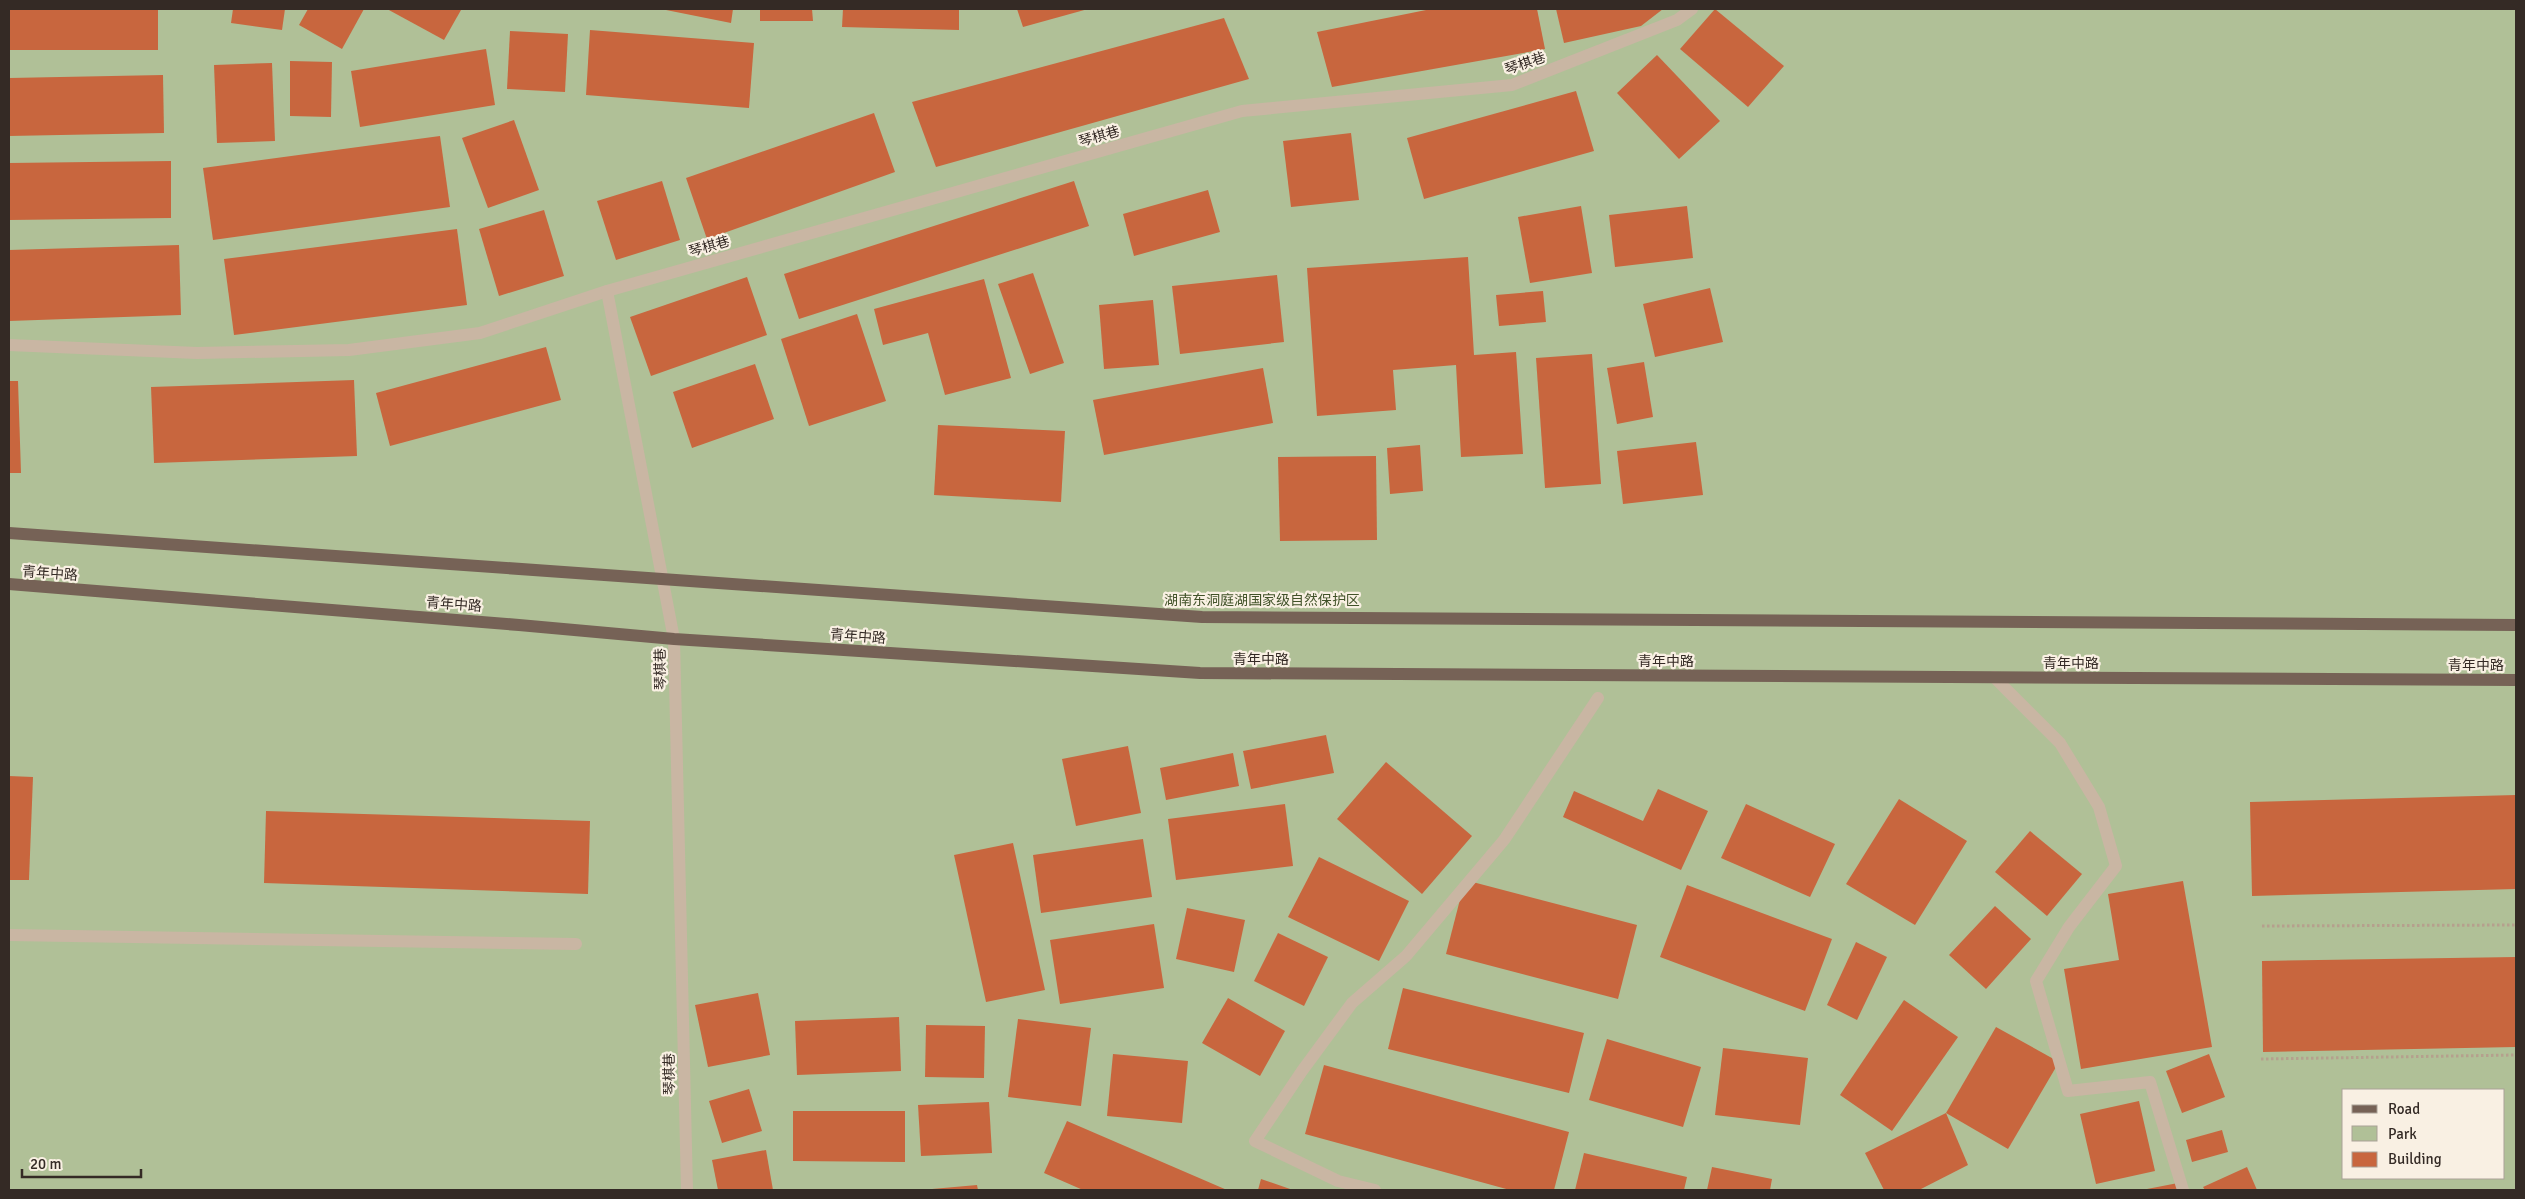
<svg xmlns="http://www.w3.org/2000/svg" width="2525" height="1199" font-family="Signika,'Noto Sans SC',sans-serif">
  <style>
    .green { fill: #b0c097; fill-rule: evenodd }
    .building { fill: #c8663e }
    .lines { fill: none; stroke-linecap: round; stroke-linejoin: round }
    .path { stroke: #b5a08d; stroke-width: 3; stroke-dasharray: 2.5 2.5; stroke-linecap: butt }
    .minor { stroke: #c9b6a3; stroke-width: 12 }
    .major { stroke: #766256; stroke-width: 12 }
    .labels { text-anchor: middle; stroke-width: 4.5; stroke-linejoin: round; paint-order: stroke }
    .street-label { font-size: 14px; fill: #342a25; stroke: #f9f0e3 }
    .park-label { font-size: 14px; fill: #415229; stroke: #f9f0e3 }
  </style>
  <rect width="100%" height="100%" fill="#f1e6d7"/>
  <path class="green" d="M9,9H2516V1190H9ZM2344,1090H2504V1178H2344Z"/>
  <g class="building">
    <rect x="9" y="9" width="149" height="41"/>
    <polygon points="233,9 285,9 282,30 231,23"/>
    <polygon points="308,9 364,9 342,49 299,25"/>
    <polygon points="387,9 459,9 461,10 444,40"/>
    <polygon points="661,9 733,9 731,23"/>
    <polygon points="760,9 812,9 813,21 760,21"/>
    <polygon points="843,9 959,9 959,30 842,27"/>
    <polygon points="1017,9 1088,9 1023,27"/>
    <polygon points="1431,9 1537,9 1545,49 1332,87 1317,32"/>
    <polygon points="1556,9 1663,9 1641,26 1564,43"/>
    <polygon points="1715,9 1784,66 1748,107 1680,49"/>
    <polygon points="1224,18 1249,79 936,167 912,102"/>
    <polygon points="590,30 754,43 749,108 586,95"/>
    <polygon points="510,31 568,34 565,92 507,89"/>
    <polygon points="486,49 495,105 360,127 351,71"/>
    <polygon points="1657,55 1720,121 1679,159 1617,93"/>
    <polygon points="290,61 332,62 331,117 290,116"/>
    <polygon points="272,63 275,141 217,143 214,65"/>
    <polygon points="163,75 164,133 9,136 9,78"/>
    <polygon points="1576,91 1594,151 1424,199 1407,138"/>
    <polygon points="874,113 895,172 707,239 686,178"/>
    <polygon points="514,120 539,190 488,208 462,138"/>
    <polygon points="1351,133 1359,200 1291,207 1283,141"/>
    <polygon points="440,136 450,207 213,240 203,168"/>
    <polygon points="171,161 171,218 9,220 9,163"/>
    <polygon points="662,181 680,240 616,260 597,201"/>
    <polygon points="1074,181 1089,226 799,319 784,274"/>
    <polygon points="1208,190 1220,232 1134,256 1123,214"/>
    <polygon points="1581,206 1592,273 1530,283 1518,217"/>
    <polygon points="1687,206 1693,258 1615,267 1609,215"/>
    <polygon points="544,210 564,276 499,296 479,229"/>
    <polygon points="457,229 467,305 234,335 224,259"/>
    <polygon points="179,245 181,315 9,321 9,250"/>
    <polygon points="1468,257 1474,355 1516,352 1523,454 1461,457 1456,365 1393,370 1396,410 1317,416 1307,268"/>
    <polygon points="1033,273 1064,363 1030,374 998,284"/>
    <polygon points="1277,275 1284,342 1180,354 1172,286"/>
    <polygon points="747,277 767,335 651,376 630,317"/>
    <polygon points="984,279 1011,378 945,395 928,333 883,345 874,309"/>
    <polygon points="1710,288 1723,342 1655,357 1643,304"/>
    <polygon points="1543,291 1546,322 1499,326 1496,295"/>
    <polygon points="1153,300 1159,365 1104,369 1099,305"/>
    <polygon points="857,314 886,401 809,426 781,339"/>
    <polygon points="546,347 561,400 390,446 376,393"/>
    <polygon points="1592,354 1601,484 1545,488 1536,358"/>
    <polygon points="1644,362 1653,417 1617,424 1607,368"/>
    <polygon points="755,364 774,419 692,448 673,392"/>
    <polygon points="1263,368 1273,423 1104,455 1093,400"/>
    <polygon points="354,380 357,456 154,463 151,387"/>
    <polygon points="9,381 18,381 21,473 9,473"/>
    <polygon points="938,425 1065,431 1061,502 934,495"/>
    <polygon points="1696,442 1703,495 1623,504 1617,451"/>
    <polygon points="1420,445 1423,491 1390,494 1387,448"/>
    <polygon points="1376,456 1377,540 1280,541 1278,457"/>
    <polygon points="1326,735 1334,773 1251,789 1243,751"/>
    <polygon points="1128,746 1141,813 1076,826 1062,759"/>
    <polygon points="1233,753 1239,786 1166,800 1160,768"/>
    <polygon points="1386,762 1472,836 1422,894 1337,819"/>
    <polygon points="9,776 33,777 29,880 9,880"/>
    <polygon points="1658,789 1708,811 1681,870 1563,817 1574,791 1643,821"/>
    <polygon points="2516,795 2516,889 2252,896 2250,802"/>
    <polygon points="1899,799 1967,841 1915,925 1846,884"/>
    <polygon points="1285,804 1293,866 1176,880 1168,819"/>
    <polygon points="1746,804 1835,844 1810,897 1721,858"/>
    <polygon points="266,811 590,821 588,894 264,883"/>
    <polygon points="2030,831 2082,874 2047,916 1995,872"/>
    <polygon points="1143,839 1152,897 1041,913 1033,855"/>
    <polygon points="1013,843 1045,990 986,1002 954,855"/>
    <polygon points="1319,857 1409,901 1379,961 1288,917"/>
    <polygon points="1465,880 1637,925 1618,999 1446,954"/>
    <polygon points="2183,881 2212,1047 2081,1069 2064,969 2119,960 2108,894"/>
    <polygon points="1687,885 1832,939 1805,1011 1660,957"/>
    <polygon points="1995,906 2031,939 1986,989 1949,955"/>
    <polygon points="1187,908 1245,920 1234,972 1176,959"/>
    <polygon points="1154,924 1164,988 1060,1004 1050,940"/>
    <polygon points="1278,933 1328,957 1304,1006 1254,981"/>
    <polygon points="1856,942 1887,957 1857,1020 1827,1005"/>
    <polygon points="2516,957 2516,1047 2263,1052 2262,961"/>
    <polygon points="1403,988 1584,1033 1569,1093 1388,1049"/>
    <polygon points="758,993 770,1055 708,1067 695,1005"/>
    <polygon points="1228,998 1285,1031 1260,1076 1202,1043"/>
    <polygon points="1904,1000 1958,1037 1892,1131 1840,1095"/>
    <polygon points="899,1017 901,1071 797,1075 795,1021"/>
    <polygon points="1018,1019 1091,1028 1081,1106 1008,1097"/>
    <polygon points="926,1025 985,1026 984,1078 925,1077"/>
    <polygon points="1996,1027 2059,1062 2008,1149 1946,1113"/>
    <polygon points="1607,1039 1701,1067 1683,1127 1589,1100"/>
    <polygon points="1723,1048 1808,1058 1800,1125 1715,1115"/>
    <polygon points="1113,1054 1188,1061 1182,1123 1107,1116"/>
    <polygon points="2209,1054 2225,1097 2182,1113 2166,1071"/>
    <polygon points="1324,1065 1569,1132 1554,1190 1510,1190 1305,1134"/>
    <polygon points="749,1089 762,1131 722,1143 709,1101"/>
    <polygon points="2139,1101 2155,1171 2096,1184 2080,1114"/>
    <polygon points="989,1102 992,1153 921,1156 918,1105"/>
    <polygon points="793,1111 905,1111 905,1162 793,1161"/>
    <polygon points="1946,1113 1968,1165 1919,1190 1884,1190 1865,1153"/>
    <polygon points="1067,1121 1227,1190 1083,1190 1044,1173"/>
    <polygon points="2222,1130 2228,1152 2192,1162 2186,1140"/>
    <polygon points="766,1150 773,1190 718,1190 712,1160"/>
    <polygon points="1584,1153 1687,1177 1684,1190 1575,1190"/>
    <polygon points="1712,1167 1772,1179 1770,1190 1707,1190"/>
    <polygon points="2247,1167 2257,1190 2205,1190 2203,1187"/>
    <polygon points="1261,1179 1293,1190 1258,1190"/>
    <polygon points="2178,1183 2179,1190 2147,1190 2147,1189"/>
    <polygon points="977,1185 978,1190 932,1190 932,1189"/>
  </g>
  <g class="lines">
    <g class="path">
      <polyline points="2262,926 2516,925"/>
      <polyline points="2261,1059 2516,1055"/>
    </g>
    <g class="minor">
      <polyline points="9,345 197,353 349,350 480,333 607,291"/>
      <polyline points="1994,677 2060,743 2099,807 2116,866 2069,927 2036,981 2068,1091 2150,1082 2183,1190"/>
      <polyline points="9,935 576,944"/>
      <polyline points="687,1190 674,639 607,291 1242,111 1512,85 1677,20 1692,9"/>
      <polyline points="1375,1190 1338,1181 1255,1141 1302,1071 1352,1003 1406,956 1504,840 1598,698"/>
    </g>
    <g class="major">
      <polyline points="9,533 1202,617 2516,625"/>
      <polyline points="9,584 519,625 674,639 1200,673 2516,680"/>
    </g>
  </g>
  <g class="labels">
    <g class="street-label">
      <text transform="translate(1525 63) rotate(-19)" y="5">琴棋巷</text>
      <text transform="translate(1099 136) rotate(-16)" y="5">琴棋巷</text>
      <text transform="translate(709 246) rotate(-16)" y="5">琴棋巷</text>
      <text transform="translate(50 573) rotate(4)" y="5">青年中路</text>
      <text transform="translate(454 604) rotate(4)" y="5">青年中路</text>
      <text transform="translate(858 636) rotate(4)" y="5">青年中路</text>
      <text x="1261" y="664">青年中路</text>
      <text x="1666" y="666">青年中路</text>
      <text x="2071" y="668">青年中路</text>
      <text x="2476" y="670">青年中路</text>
      <text transform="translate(660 669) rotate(-91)" y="5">琴棋巷</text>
      <text transform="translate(669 1074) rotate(-91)" y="5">琴棋巷</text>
    </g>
    <g class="park-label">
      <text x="1262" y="605">湖南东洞庭湖国家级自然保护区</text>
    </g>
  </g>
  <rect width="2525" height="1199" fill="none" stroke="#342a25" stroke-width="20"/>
  <rect x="2342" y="1089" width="162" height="90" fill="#f9f0e3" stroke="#aaa197"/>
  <rect x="2352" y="1105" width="25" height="8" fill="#766256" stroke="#aaa197"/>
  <text x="2388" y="1114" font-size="15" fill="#342a25">Road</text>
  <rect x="2352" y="1126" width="25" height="15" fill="#b0c097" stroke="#aaa197"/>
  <text x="2388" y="1139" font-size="15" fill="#342a25">Park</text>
  <rect x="2352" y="1152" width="25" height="15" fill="#c8663e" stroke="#aaa197"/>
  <text x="2388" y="1164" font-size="15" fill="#342a25">Building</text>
  <path d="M22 1169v8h119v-8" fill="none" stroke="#342a25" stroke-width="2.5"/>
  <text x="30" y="1169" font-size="15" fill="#342a25" stroke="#f9f0e3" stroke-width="4" paint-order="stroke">20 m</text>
</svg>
